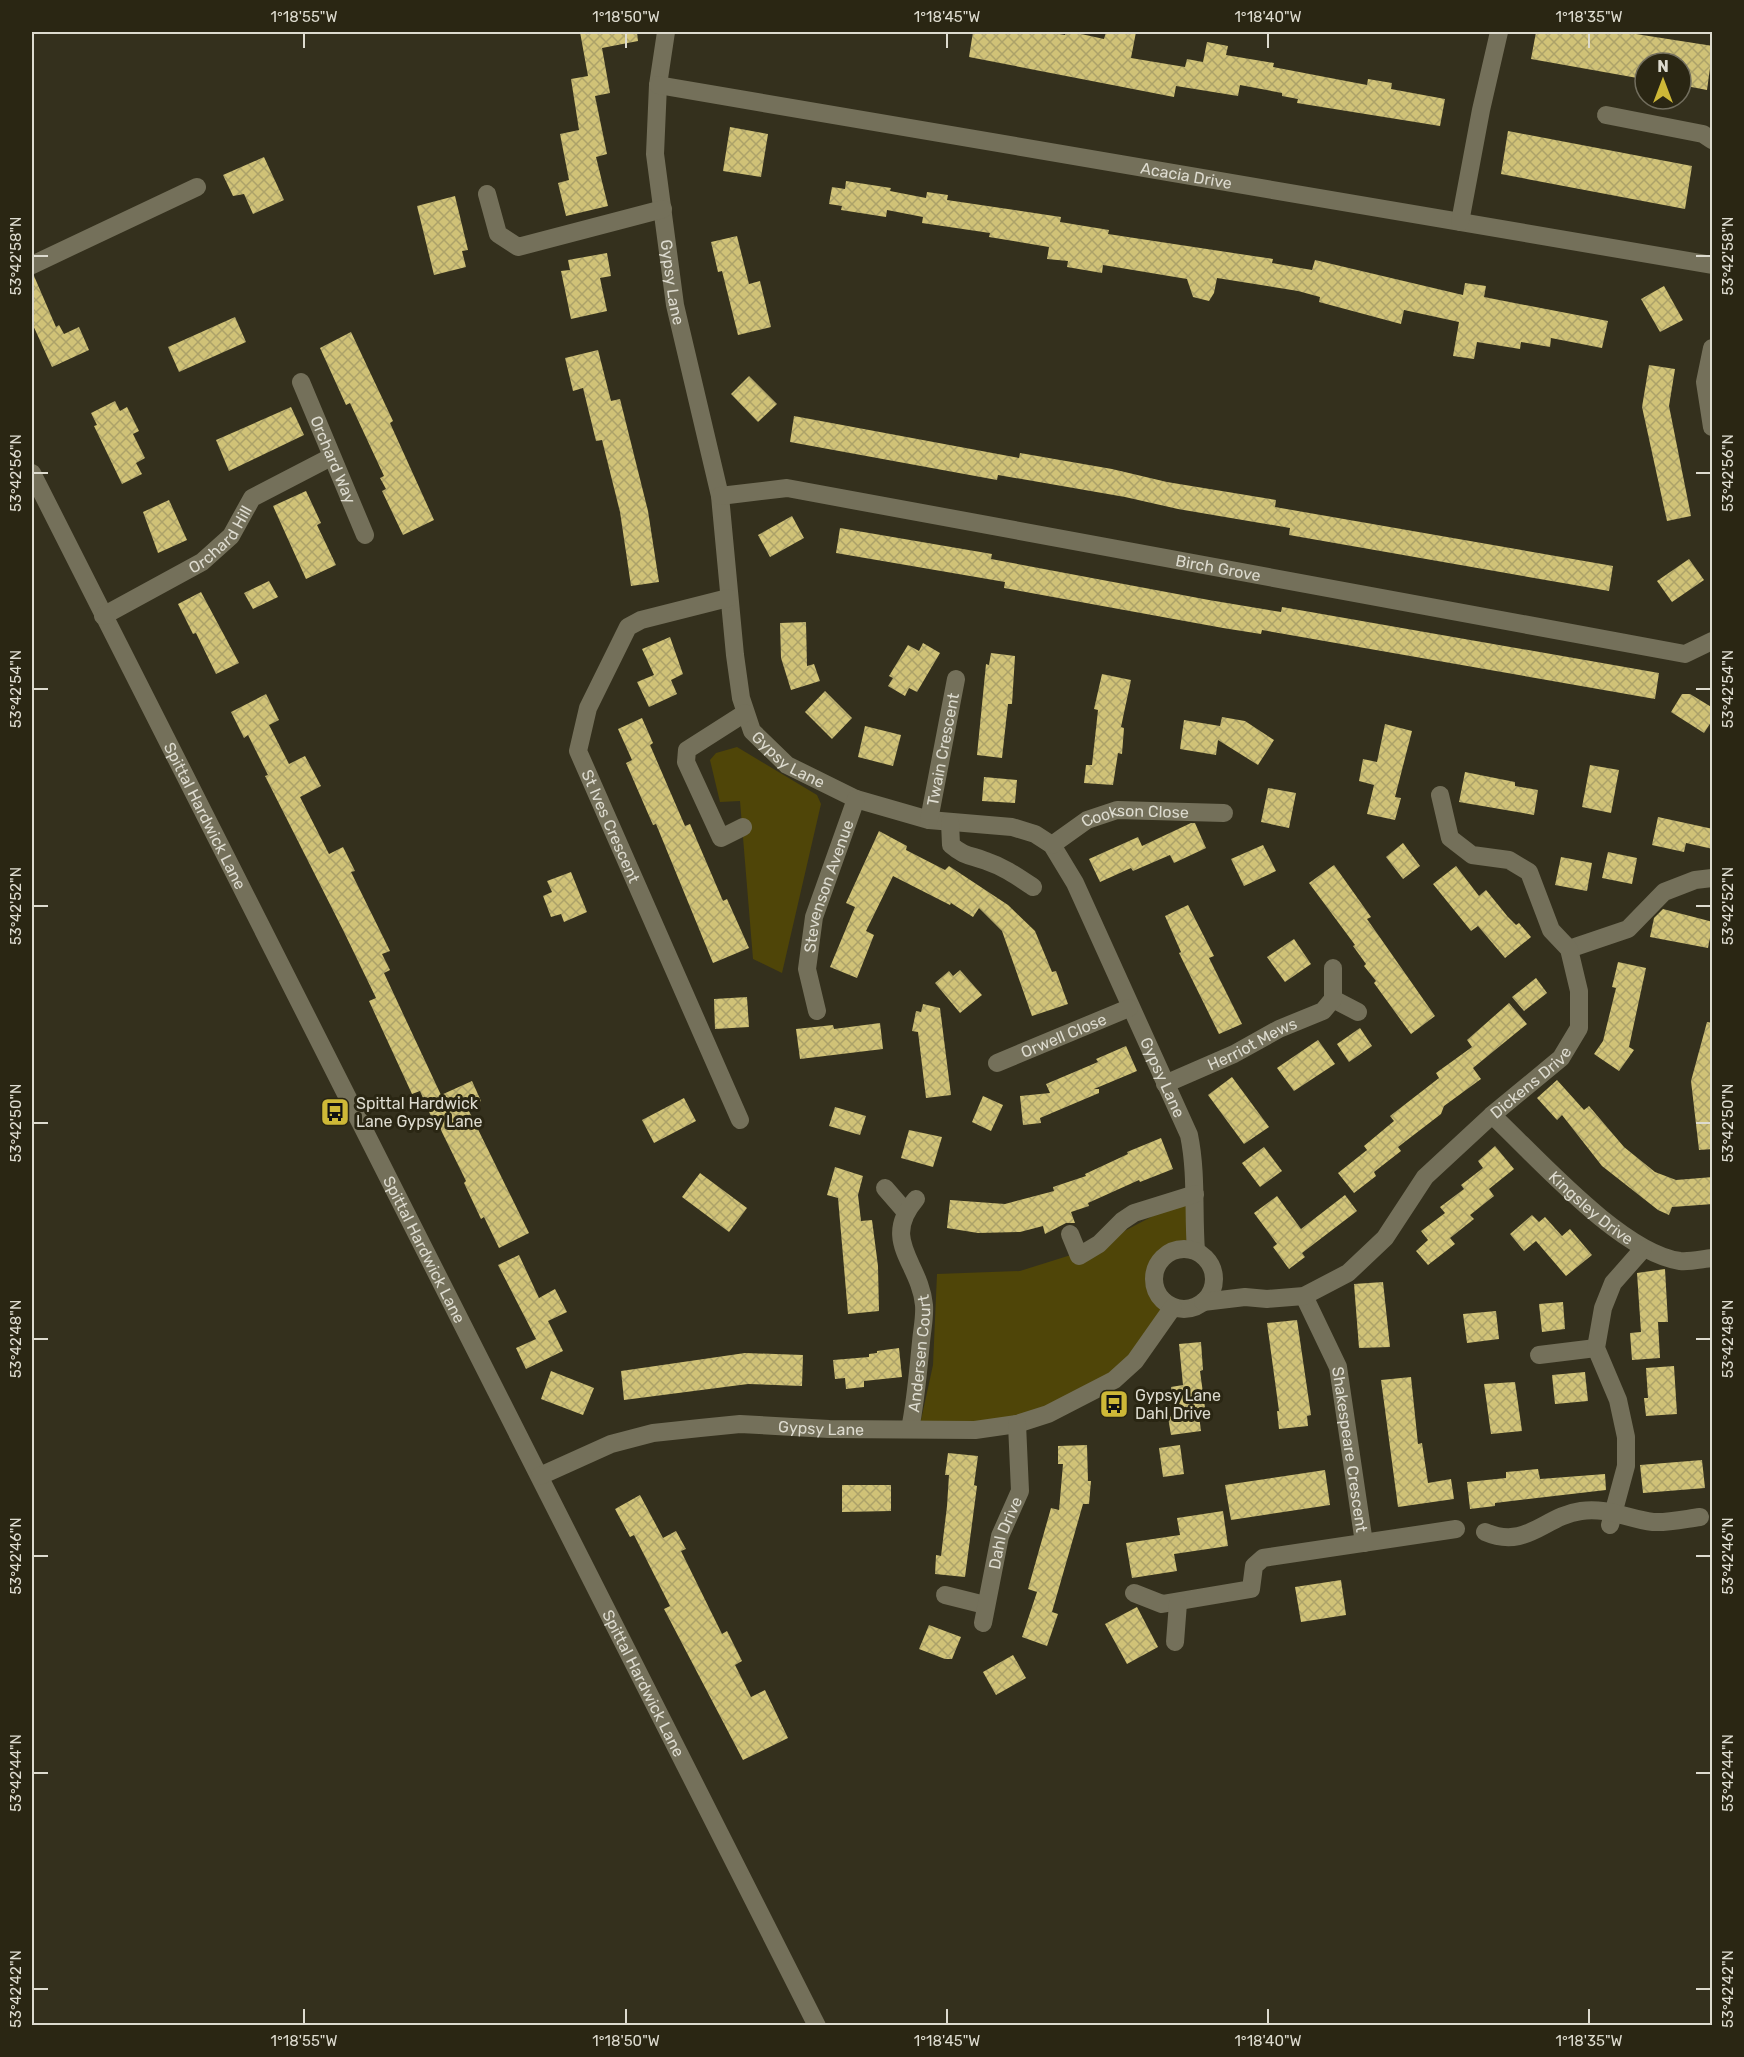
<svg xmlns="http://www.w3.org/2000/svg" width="1744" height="2057" font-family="Rubik,sans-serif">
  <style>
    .green { fill: #4f4508 }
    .building { fill: url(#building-cross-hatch) }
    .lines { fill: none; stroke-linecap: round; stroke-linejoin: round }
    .minor { stroke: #74705a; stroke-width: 18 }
    .ticks { fill: none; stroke: #dddbcf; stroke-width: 2 }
    .labels { text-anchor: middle; stroke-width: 6; stroke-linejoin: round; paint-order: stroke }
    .street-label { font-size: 16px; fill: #dddbcf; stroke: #2a2613 }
    .poi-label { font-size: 16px; fill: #dddbcf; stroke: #2a2613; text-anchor: start }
    .neatline { fill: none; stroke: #dddbcf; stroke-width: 2 }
    .ticks-label { font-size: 15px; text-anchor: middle; fill: #dddbcf }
  </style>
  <defs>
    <pattern id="building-cross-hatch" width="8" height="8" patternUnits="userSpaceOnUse" patternTransform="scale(1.5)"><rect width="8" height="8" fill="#d0c277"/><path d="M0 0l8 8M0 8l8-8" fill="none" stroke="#aca269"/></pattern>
  </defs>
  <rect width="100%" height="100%" fill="#34301d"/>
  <g class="green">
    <polygon points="737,747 817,795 821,804 782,973 753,959 740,801 720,802 710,760 716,753"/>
    <path d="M1195,1194L1189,1249C1158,1249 1143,1282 1167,1303L1135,1361L1048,1414L919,1429L933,1365L937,1274L1020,1271L1090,1249Z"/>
  </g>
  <g class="building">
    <polygon points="580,32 637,32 638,41 602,48 610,93 595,96 607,154 596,157 608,206 566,216 558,183 569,180 560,134 579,130 571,79 588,76"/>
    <polygon points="973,32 1047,32 1065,35 1066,32 1072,32 1104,39 1106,32 1136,32 1131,58 1185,67 1187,59 1203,62 1207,42 1228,46 1226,55 1274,63 1273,67 1367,85 1368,79 1392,83 1391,89 1445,99 1440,126 1297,103 1298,99 1282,96 1282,93 1240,85 1238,96 1176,86 1174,97 969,57"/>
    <polygon points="1536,32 1623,32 1713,46 1707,90 1681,85 1681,63 1645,63 1643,79 1531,59"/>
    <polygon points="730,127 768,134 761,177 723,171"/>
    <polygon points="1508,131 1692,166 1685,209 1501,174"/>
    <polygon points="264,157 284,200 253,214 244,194 233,196 223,175"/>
    <polygon points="846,181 891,188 890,191 926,198 927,192 948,195 947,200 1061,217 1060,222 1109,230 1108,234 1273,259 1272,263 1312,270 1315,260 1463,295 1465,283 1486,286 1484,297 1608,321 1602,348 1551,338 1550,347 1521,342 1520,349 1477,342 1474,359 1453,356 1459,322 1404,310 1401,324 1319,302 1320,297 1298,291 1217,278 1214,293 1209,301 1193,297 1187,279 1103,265 1102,273 1067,267 1068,261 1047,259 1049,247 989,237 990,233 922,223 923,217 887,210 886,217 841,210 842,206 829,204 832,187 845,189"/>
    <polygon points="455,196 468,250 462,251 466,267 434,275 417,206"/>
    <polygon points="737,236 749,284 760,281 771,327 738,335 722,271 718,272 711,242"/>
    <polygon points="607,253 611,276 600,278 607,311 571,319 561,271 570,270 568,260"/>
    <polygon points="32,276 34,276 56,327 59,325 64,334 79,327 89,350 52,367 32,323"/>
    <polygon points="1664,286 1683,320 1660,332 1641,299"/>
    <polygon points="235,317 246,342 179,372 168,347"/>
    <polygon points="351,332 393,421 390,423 434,520 403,535 382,491 386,489 380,478 384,476 350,403 346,405 320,348"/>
    <polygon points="598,350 611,401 620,399 648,511 659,582 631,586 620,512 602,440 596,441 583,388 573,391 565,358"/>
    <polygon points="1649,365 1675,369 1669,406 1691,516 1667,521 1642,407"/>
    <polygon points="749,376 777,404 758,422 731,394"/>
    <polygon points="115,401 120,411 127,407 139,431 133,434 145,458 136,463 142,474 122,484 94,426 97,425 91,413"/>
    <polygon points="291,407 304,435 229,471 216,440"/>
    <polygon points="794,416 1019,458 1020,453 1112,469 1167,482 1276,500 1275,507 1613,566 1609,591 1289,535 1290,528 1178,509 1125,497 998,475 997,480 790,442"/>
    <polygon points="306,491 321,523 317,525 336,565 306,579 273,506"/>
    <polygon points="169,500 187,540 158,553 143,512"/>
    <polygon points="792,516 804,538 770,557 758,535"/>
    <polygon points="840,528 992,554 991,559 1209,600 1281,612 1282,607 1659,673 1655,699 1262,630 1261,634 1223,628 1004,588 1005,582 836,553"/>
    <polygon points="1689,559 1704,580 1672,602 1657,581"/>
    <polygon points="269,581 278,597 253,609 244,593"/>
    <polygon points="201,592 239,663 216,674 196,633 193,634 178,604"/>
    <polygon points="806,622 807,666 814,664 820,681 791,690 781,658 780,623"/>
    <polygon points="670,637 683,674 671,680 677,694 649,707 637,682 654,675 642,649"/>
    <polygon points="923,643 940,653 917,692 909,688 905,696 888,686 893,678 889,676 908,645 919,651"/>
    <polygon points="991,653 1015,656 1012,704 1008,704 1002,758 977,755 986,664 989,665"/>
    <polygon points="1102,674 1131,680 1121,727 1124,728 1122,754 1118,753 1113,785 1084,783 1086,765 1092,765 1098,710 1094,709"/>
    <polygon points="825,691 852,718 832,739 805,712"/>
    <polygon points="266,694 279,720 269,725 289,764 305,756 321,786 300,797 329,854 343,847 355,871 351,872 390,951 382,954 390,970 384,973 441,1095 472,1081 481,1101 467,1107 529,1233 499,1248 484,1217 481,1219 464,1183 466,1181 436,1120 433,1121 420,1091 412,1094 369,1001 376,998 343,930 265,776 268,775 248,735 244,738 231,712"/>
    <polygon points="1682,694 1690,694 1713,708 1713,719 1704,733 1671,712"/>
    <polygon points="1222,717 1245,721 1274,740 1258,765 1218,740 1216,755 1180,749 1184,720 1220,726"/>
    <polygon points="642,718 653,743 650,745 685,826 690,824 723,901 727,899 749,948 713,963 656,824 653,825 626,763 632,760 618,729"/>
    <polygon points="1385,724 1412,731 1395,797 1401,798 1395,820 1367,814 1374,785 1359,781 1363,759 1377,762"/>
    <polygon points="865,726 901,735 893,766 858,757"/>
    <polygon points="1590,765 1619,770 1611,813 1582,807"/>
    <polygon points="1465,772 1515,782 1515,786 1538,790 1534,815 1459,802"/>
    <polygon points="984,777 1017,780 1015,803 982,801"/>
    <polygon points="1268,788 1296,793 1289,828 1261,822"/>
    <polygon points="1658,817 1713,829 1713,849 1686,843 1684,852 1652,845"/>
    <polygon points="1191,823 1195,823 1206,848 1174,863 1170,855 1133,871 1131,868 1100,882 1089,859 1138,837 1142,846"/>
    <polygon points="879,831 907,846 906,850 945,870 949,866 1008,905 1035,931 1052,972 1056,971 1068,1004 1032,1016 1002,931 979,908 973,917 951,903 950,905 893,876 866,931 874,935 857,978 830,967 855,907 846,903"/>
    <polygon points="1403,843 1420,866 1403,879 1386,857"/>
    <polygon points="1263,845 1276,871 1244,886 1231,859"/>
    <polygon points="1608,852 1637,858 1632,884 1602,878"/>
    <polygon points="1561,857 1592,863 1587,891 1555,885"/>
    <polygon points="1334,865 1371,917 1367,919 1435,1016 1411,1034 1374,983 1376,981 1364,966 1366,964 1353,946 1355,945 1309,883"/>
    <polygon points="1456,866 1479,896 1486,890 1508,917 1516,925 1519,923 1531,937 1505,958 1478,926 1471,931 1433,884"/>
    <polygon points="571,872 587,912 564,922 561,914 551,917 543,896 552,892 547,881"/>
    <polygon points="1188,905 1214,956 1209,958 1242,1024 1219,1034 1179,953 1181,952 1165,916"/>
    <polygon points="1663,909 1713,922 1708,948 1650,937 1654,918"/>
    <polygon points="1294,939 1311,964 1285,982 1267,957"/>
    <polygon points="1618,962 1646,968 1629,1047 1634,1050 1619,1071 1594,1054 1603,1041 1616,988 1612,987"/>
    <polygon points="960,970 982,995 960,1013 935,983 949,971 953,976"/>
    <polygon points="1536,978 1547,993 1524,1011 1512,997"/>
    <polygon points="747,997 749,1027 715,1029 714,999"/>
    <polygon points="1509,1003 1527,1024 1473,1068 1481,1079 1444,1106 1441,1114 1398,1147 1401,1151 1374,1172 1376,1176 1354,1193 1338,1173 1367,1150 1364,1146 1394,1121 1390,1116 1439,1078 1436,1073 1472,1047 1467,1040"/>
    <polygon points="923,1004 940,1008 951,1095 926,1098 918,1032 912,1031 916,1011 921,1012"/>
    <polygon points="1707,1022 1713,1023 1713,1149 1699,1150 1691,1081"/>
    <polygon points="880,1023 883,1049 800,1059 796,1029 833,1025 834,1029"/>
    <polygon points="1360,1028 1372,1046 1349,1062 1337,1044"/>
    <polygon points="1318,1040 1335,1064 1294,1091 1277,1068"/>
    <polygon points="1126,1046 1137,1071 1094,1089 1099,1089 1099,1093 1040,1118 1041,1123 1023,1125 1020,1096 1050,1093 1046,1084 1098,1062 1096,1059"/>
    <polygon points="1232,1077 1269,1127 1244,1144 1208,1095"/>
    <polygon points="1557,1080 1584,1110 1589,1106 1624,1147 1655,1172 1676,1180 1713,1177 1713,1204 1672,1207 1669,1215 1658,1210 1602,1166 1562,1115 1557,1120 1537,1098"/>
    <polygon points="983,1096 1003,1105 991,1131 972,1122"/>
    <polygon points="684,1098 696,1121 654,1143 642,1120"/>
    <polygon points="835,1107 866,1116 860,1135 829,1126"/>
    <polygon points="909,1130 942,1137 933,1167 901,1158"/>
    <polygon points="1161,1138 1173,1169 1140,1182 1139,1180 1088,1203 1089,1206 1071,1212 1075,1223 1066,1223 1045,1234 1043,1226 1020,1232 978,1233 947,1228 950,1200 1005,1204 1054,1191 1053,1187 1086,1176 1085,1174 1128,1154 1127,1152"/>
    <polygon points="1495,1146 1514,1169 1489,1189 1494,1196 1470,1215 1474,1219 1450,1238 1455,1244 1428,1265 1416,1251 1428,1240 1421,1231 1445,1213 1440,1207 1464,1189 1461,1185 1483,1168 1478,1161"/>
    <polygon points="1264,1147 1282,1171 1260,1187 1242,1163"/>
    <polygon points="835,1167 863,1176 858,1195 861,1221 872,1220 878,1266 879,1311 848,1314 838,1198 827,1195"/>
    <polygon points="700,1173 747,1208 729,1232 682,1197"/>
    <polygon points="1345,1195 1357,1211 1302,1253 1305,1257 1289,1269 1273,1247 1277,1244 1254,1213 1277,1196 1301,1229"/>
    <polygon points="1532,1215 1539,1222 1545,1217 1562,1236 1570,1229 1592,1255 1566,1276 1536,1241 1524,1251 1510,1234"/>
    <polygon points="519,1255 539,1298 555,1289 567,1312 548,1321 563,1351 526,1369 516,1348 536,1339 498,1265"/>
    <polygon points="1665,1269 1668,1322 1658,1322 1660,1358 1632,1360 1630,1333 1641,1332 1637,1273"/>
    <polygon points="1383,1282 1390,1347 1359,1348 1354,1284"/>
    <polygon points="1563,1302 1565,1329 1542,1332 1539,1304"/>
    <polygon points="1496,1311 1499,1339 1467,1343 1463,1314"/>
    <polygon points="1297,1320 1311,1415 1307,1416 1308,1426 1279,1429 1277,1411 1279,1411 1267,1323"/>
    <polygon points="1201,1342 1203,1370 1200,1371 1205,1408 1198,1408 1201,1431 1171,1435 1168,1417 1175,1416 1171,1387 1183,1385 1179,1344"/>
    <polygon points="899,1348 902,1377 864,1381 864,1387 846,1389 845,1378 835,1379 833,1360 869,1357 869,1354 877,1353 877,1351"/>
    <polygon points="745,1353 803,1355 802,1386 748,1384 624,1400 621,1371"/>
    <polygon points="1674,1366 1677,1414 1646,1416 1644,1398 1648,1398 1646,1368"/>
    <polygon points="551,1371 594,1388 583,1415 541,1399"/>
    <polygon points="1585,1372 1588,1401 1555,1404 1552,1375"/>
    <polygon points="1411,1377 1418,1444 1422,1443 1428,1483 1451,1479 1454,1499 1398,1507 1381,1380"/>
    <polygon points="1515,1382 1522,1431 1491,1434 1484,1384"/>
    <polygon points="1087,1445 1088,1481 1091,1481 1089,1504 1083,1504 1071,1546 1052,1612 1058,1614 1047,1646 1022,1637 1037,1592 1028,1589 1051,1508 1059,1510 1063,1464 1058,1464 1058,1446"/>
    <polygon points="1180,1445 1184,1474 1163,1477 1159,1448"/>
    <polygon points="948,1453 978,1456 974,1485 977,1486 965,1577 935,1574 936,1555 941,1556 947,1506 949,1475 945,1475"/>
    <polygon points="1702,1460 1705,1488 1643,1493 1640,1465"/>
    <polygon points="1538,1469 1540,1479 1605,1474 1606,1490 1495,1503 1495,1506 1470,1509 1467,1482 1506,1478 1506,1472"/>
    <polygon points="1325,1470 1330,1505 1231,1520 1225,1485"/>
    <polygon points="842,1485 891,1485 891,1511 842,1512"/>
    <polygon points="640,1495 663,1538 676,1531 686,1549 681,1551 722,1634 727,1631 742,1661 735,1665 751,1697 765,1690 788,1738 743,1760 664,1609 670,1606 634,1535 630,1537 615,1509"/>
    <polygon points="1223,1511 1228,1546 1174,1554 1177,1571 1132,1578 1126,1543 1180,1535 1177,1518"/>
    <polygon points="1341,1580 1346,1615 1301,1622 1295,1587"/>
    <polygon points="1137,1607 1158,1647 1127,1664 1105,1624"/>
    <polygon points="929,1625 961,1637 952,1659 945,1659 919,1649"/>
    <polygon points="1013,1655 1026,1678 996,1695 983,1672"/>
  </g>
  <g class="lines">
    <g class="minor">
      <path id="s1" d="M666,32L658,85L655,154L675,305L720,496L735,655L741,698L752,731L787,765L856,799L929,820L1012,827L1035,834L1052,845L1075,883L1189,1135C1197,1174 1193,1212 1196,1251"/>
      <path id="s2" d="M658,85L1712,265"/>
      <polyline points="1606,115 1703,134 1712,140"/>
      <polyline points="487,194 498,234 518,247 663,209"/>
      <polyline points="1460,222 1481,110 1499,32"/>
      <polyline points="32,265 197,187"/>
      <polyline points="1712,348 1705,382 1712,427"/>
      <path id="s3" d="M301,382L365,535"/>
      <path id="s4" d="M32,473L817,2026"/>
      <path id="s5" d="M720,496L787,488L1685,654L1712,641"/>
      <path id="s6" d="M728,598L641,620L628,627L588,708L578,751L740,1120"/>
      <path id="s7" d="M103,616L202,562L231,536L252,498L331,457"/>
      <path id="s8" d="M929,820L956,679"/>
      <path d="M950,822L951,845C965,857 971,855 986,861C1004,867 1018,877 1033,887"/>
      <polyline points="743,827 721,838 686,762 687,750 745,713"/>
      <path id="s9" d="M1052,845L1087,820L1117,810L1224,813"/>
      <polyline points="1569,949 1628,929 1664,892 1695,880 1712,878"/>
      <polyline points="1333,999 1358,1012"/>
      <path id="s10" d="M817,1011L807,969L814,917L856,799"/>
      <path id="s11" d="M997,1063L1129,1008"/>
      <path id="s12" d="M1165,1084L1234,1054L1279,1029L1323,1011L1333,999V968"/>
      <path id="s13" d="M1492,1115C1536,1156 1621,1253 1680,1261C1690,1262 1702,1259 1712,1258"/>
      <polyline points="885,1188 905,1211"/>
      <polyline points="1070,1234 1079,1256 1099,1244 1122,1221 1134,1213 1195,1194"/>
      <circle cx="1184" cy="1279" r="30"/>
      <path id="s14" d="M1304,1296L1338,1367L1364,1543"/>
      <path id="s15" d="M1203,1302L1245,1297L1267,1299L1304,1296L1348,1273L1385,1238L1425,1177L1492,1115L1561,1058L1579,1028V991L1569,949L1551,930L1529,872L1509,860L1472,855L1450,838L1440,795"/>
      <polyline points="1539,1355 1596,1348"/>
      <path id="s16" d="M910,1429C916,1400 918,1371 921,1342C922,1330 925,1317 924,1305C920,1262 880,1241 916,1199"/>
      <path id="s17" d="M540,1476L611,1444L653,1433L700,1428L740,1424L829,1429L975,1430L1017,1424L1048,1414L1114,1380L1135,1361L1173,1307"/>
      <polyline points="1610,1525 1626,1466 1626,1437 1618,1400 1596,1348 1603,1308 1613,1283 1643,1249"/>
      <path d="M1485,1532C1527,1550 1544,1516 1581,1511C1607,1507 1628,1519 1653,1522C1668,1523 1685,1519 1700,1517"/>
      <polyline points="1134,1593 1162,1604 1251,1589 1254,1566 1263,1558 1456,1529"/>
      <polyline points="945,1595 985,1605"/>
      <path id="s18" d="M983,1623L1000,1536L1020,1491L1017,1424"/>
      <polyline points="1175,1642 1178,1603"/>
    </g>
  </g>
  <path class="ticks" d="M304,33V48M626,33V48M947,33V48M1268,33V48M1589,33V48M33,256H48M1696,256H1711M33,473H48M1696,473H1711M33,689H48M1696,689H1711M33,906H48M1696,906H1711M33,1123H48M1696,1123H1711M33,1339H48M1696,1339H1711M33,1556H48M1696,1556H1711M33,1773H48M1696,1773H1711M33,1989H48M1696,1989H1711M304,2009V2024M626,2009V2024M947,2009V2024M1268,2009V2024M1589,2009V2024"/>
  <defs>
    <g id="bus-square" transform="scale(1.5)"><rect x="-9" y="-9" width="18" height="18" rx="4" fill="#ceb837" stroke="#2a2613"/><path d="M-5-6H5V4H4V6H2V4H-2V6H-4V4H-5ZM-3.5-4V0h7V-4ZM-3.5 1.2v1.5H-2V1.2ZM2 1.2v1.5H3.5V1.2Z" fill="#111"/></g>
  </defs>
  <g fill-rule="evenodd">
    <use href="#bus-square" x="335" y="1112"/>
    <use href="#bus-square" x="1114" y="1404"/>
  </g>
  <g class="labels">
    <g class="street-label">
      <text dy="6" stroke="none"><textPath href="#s2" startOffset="536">Acacia Drive</textPath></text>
      <text dy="6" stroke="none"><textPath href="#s1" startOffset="252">Gypsy Lane</textPath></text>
      <text dy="6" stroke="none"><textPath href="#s3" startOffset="84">Orchard Way</textPath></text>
      <text dy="6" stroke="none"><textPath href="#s7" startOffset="142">Orchard Hill</textPath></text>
      <text dy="6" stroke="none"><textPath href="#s5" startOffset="506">Birch Grove</textPath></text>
      <text dy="6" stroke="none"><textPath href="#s8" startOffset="72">Twain Crescent</textPath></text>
      <text dy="6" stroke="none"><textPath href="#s1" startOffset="756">Gypsy Lane</textPath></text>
      <text dy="6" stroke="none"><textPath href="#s4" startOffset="384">Spittal Hardwick Lane</textPath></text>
      <text dy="6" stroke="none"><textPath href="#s9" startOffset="92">Cookson Close</textPath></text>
      <text dy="6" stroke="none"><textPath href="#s6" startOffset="321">St Ives Crescent</textPath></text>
      <text dy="6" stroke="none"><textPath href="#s10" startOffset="129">Stevenson Avenue</textPath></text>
      <text dy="6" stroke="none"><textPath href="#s11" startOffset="72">Orwell Close</textPath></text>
      <text dy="6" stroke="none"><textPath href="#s12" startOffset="96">Herriot Mews</textPath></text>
      <text dy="6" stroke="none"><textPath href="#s1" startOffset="1296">Gypsy Lane</textPath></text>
      <text dy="6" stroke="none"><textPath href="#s15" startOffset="417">Dickens Drive</textPath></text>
      <text dy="6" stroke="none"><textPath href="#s13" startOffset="136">Kingsley Drive</textPath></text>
      <text dy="6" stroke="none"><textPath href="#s4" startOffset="870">Spittal Hardwick Lane</textPath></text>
      <text dy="6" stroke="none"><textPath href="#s16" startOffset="76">Andersen Court</textPath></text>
      <text dy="6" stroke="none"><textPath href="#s17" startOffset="290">Gypsy Lane</textPath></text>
      <text dy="6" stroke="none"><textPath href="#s14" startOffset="162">Shakespeare Crescent</textPath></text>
      <text dy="6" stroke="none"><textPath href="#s18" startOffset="93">Dahl Drive</textPath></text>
      <text dy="6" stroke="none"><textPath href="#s4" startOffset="1356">Spittal Hardwick Lane</textPath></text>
    </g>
    <g class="poi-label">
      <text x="356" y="1109">Spittal Hardwick<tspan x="356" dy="18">Lane Gypsy Lane</tspan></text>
      <text x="1135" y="1401">Gypsy Lane<tspan x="1135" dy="18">Dahl Drive</tspan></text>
    </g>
  </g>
  <rect width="1744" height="2057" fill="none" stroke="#2a2613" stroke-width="66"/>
  <g transform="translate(1663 81)"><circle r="28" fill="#2a2613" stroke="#726e5e" stroke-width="1.5"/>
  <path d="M0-4.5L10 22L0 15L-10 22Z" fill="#ceb837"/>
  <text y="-9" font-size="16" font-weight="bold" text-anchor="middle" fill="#dddbcf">N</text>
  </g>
  <rect x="33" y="33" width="1678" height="1991" class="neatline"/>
  <g class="ticks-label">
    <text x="304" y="22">1°18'55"W</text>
    <text x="626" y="22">1°18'50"W</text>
    <text x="947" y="22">1°18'45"W</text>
    <text x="1268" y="22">1°18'40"W</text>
    <text x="1589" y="22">1°18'35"W</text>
    <text transform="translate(16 256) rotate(-90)" y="5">53°42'58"N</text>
    <text transform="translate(1728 256) rotate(-90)" y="5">53°42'58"N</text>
    <text transform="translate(16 473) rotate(-90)" y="5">53°42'56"N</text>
    <text transform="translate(1728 473) rotate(-90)" y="5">53°42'56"N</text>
    <text transform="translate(16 689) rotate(-90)" y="5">53°42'54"N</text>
    <text transform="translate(1728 689) rotate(-90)" y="5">53°42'54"N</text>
    <text transform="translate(16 906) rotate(-90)" y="5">53°42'52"N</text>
    <text transform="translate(1728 906) rotate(-90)" y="5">53°42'52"N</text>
    <text transform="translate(16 1123) rotate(-90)" y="5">53°42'50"N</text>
    <text transform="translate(1728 1123) rotate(-90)" y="5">53°42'50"N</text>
    <text transform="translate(16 1339) rotate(-90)" y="5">53°42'48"N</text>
    <text transform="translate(1728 1339) rotate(-90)" y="5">53°42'48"N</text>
    <text transform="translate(16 1556) rotate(-90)" y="5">53°42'46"N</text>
    <text transform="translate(1728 1556) rotate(-90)" y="5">53°42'46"N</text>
    <text transform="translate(16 1773) rotate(-90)" y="5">53°42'44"N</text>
    <text transform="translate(1728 1773) rotate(-90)" y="5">53°42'44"N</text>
    <text transform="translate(16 1989) rotate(-90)" y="5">53°42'42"N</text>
    <text transform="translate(1728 1989) rotate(-90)" y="5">53°42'42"N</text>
    <text x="304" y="2046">1°18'55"W</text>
    <text x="626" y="2046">1°18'50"W</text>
    <text x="947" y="2046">1°18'45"W</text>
    <text x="1268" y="2046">1°18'40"W</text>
    <text x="1589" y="2046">1°18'35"W</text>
  </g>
</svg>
